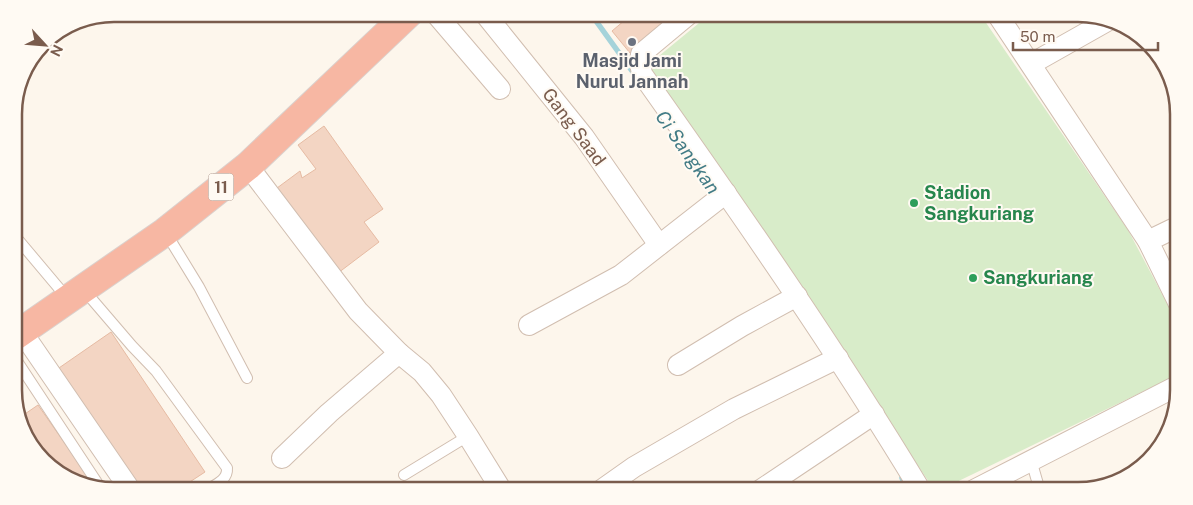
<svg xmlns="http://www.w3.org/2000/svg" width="1193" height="505" font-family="'Public Sans',sans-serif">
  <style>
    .green { fill: #d8ecc9 }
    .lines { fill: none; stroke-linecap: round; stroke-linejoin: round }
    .stream { stroke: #a5d3da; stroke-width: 5.5 }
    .building { fill: #f3d5c3; stroke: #e6bba3 }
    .lane-casing { stroke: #d1beb0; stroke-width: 12 }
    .street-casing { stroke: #d1beb0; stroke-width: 22 }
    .highway-casing { stroke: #dad1cd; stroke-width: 30 }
    .lane { stroke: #fff; stroke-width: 10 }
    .street { stroke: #fff; stroke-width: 20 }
    .highway { stroke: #f7b7a3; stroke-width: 28 }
    .worship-dot { fill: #6b7280; stroke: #fffaf3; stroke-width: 2 }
    .leisure-dot { fill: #2e9e5b; stroke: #fffaf3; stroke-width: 2 }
    .labels { text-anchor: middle; stroke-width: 4; stroke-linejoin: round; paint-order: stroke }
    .shield { fill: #fffaf3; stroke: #a28b7f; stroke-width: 1 }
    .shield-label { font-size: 16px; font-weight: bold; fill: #7a5c4d }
    .worship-label { font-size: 18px; font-weight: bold; fill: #5b616d; stroke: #fffaf3 }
    .street-label { font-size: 18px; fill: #7a5c4d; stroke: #fffaf3 }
    .leisure-label { font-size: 18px; font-weight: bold; fill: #27864d; stroke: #fffaf3; text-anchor: start }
    .water-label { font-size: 19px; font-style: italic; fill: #437c86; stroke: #fffaf3 }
    .rim { fill: none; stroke: #7a5c4d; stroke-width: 2.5 }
  </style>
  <rect width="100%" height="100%" fill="#fdf6ec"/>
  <polygon class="green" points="710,14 980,14 1128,230 1179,326 1179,374 938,491 935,491 648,65"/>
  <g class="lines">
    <g class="stream">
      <polyline points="591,14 635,75"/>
      <polyline points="900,491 905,484 902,478"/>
    </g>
  </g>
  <g class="building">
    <polygon points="632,14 668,14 672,18 630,53 612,31"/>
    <polygon points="324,126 383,209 364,222 379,242 338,273 273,191 300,171 302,178 316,169 298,145"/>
    <polygon points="111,332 205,472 176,491 139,491 56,370"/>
    <polygon points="38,405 94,485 92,487 76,484 35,452 19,418"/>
  </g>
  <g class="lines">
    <g class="lane-casing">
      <g id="lane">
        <polyline points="166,233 199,287 247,378"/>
        <polyline points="15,236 68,299"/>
        <path d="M84,290L132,346L156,371L227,468C228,481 214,485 205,491"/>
        <polyline points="15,358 98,484 97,488"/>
        <polyline points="1031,460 1040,491"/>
        <polyline points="404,475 468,436"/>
      </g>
    </g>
    <g class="street-casing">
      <g id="street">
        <polyline points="436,14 500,89"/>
        <polyline points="485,14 584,137 659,245"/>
        <path d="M689,14L641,54L640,63L642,74C739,211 834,347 921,491"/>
        <polyline points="997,14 1148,241 1179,304"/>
        <polyline points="1031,64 1109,20"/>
        <polyline points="248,166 358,311 399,353 422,372 441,395 468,436 502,491"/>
        <polyline points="1148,241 1179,226"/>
        <polyline points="529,325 621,275 726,193"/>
        <polyline points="22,332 131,491"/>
        <polyline points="678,365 742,326 797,296"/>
        <polyline points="282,458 329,413 399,353"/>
        <polyline points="600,491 634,467 734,409 838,358"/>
        <polyline points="759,491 874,414"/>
        <polyline points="972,491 1179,385"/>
      </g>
    </g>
    <g class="highway-casing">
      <polyline id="highway" points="15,336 165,232 248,166 408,14"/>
    </g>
    <use href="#lane" class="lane"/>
    <use href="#street" class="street"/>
    <use href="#highway" class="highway"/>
  </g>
  <circle class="worship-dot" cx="632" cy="42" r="5"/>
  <g class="leisure-dot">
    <circle cx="914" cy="203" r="5"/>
    <circle cx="973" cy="278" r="5"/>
  </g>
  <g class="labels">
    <rect class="shield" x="208.5" y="173.5" width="25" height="27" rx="4"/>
    <g class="shield-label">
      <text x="221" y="193">11</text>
    </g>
    <g class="worship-label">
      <text x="632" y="67">Masjid Jami<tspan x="632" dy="21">Nurul Jannah</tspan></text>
    </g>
    <g class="street-label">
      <text transform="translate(574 127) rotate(53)" y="6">Gang Saad</text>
    </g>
    <g class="leisure-label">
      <text x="924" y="199">Stadion<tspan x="924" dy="21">Sangkuriang</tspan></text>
      <text x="983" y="284">Sangkuriang</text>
    </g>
    <g class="water-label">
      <text transform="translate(688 152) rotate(55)" y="7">Ci Sangkan</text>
    </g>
  </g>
  <path d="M0 0H1193V505H0ZM114 22H1078A92 92 0 0 1 1170 114V390A92 92 0 0 1 1078 482H114A92 92 0 0 1 22 390V114A92 92 0 0 1 114 22Z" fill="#fffaf3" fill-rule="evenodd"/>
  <path class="rim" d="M114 22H1078A92 92 0 0 1 1170 114V390A92 92 0 0 1 1078 482H114A92 92 0 0 1 22 390V114A92 92 0 0 1 114 22Z"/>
  <g transform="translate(45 45) rotate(116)" stroke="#fffaf3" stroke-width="4" paint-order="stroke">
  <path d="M0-4L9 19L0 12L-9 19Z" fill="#7a5c4d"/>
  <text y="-8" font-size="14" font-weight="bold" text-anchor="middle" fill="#7a5c4d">N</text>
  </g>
  <path d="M1013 42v8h145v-8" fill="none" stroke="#7a5c4d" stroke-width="2.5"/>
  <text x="1020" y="42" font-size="15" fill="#7a5c4d" stroke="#fffaf3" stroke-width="4" paint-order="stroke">50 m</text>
</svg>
